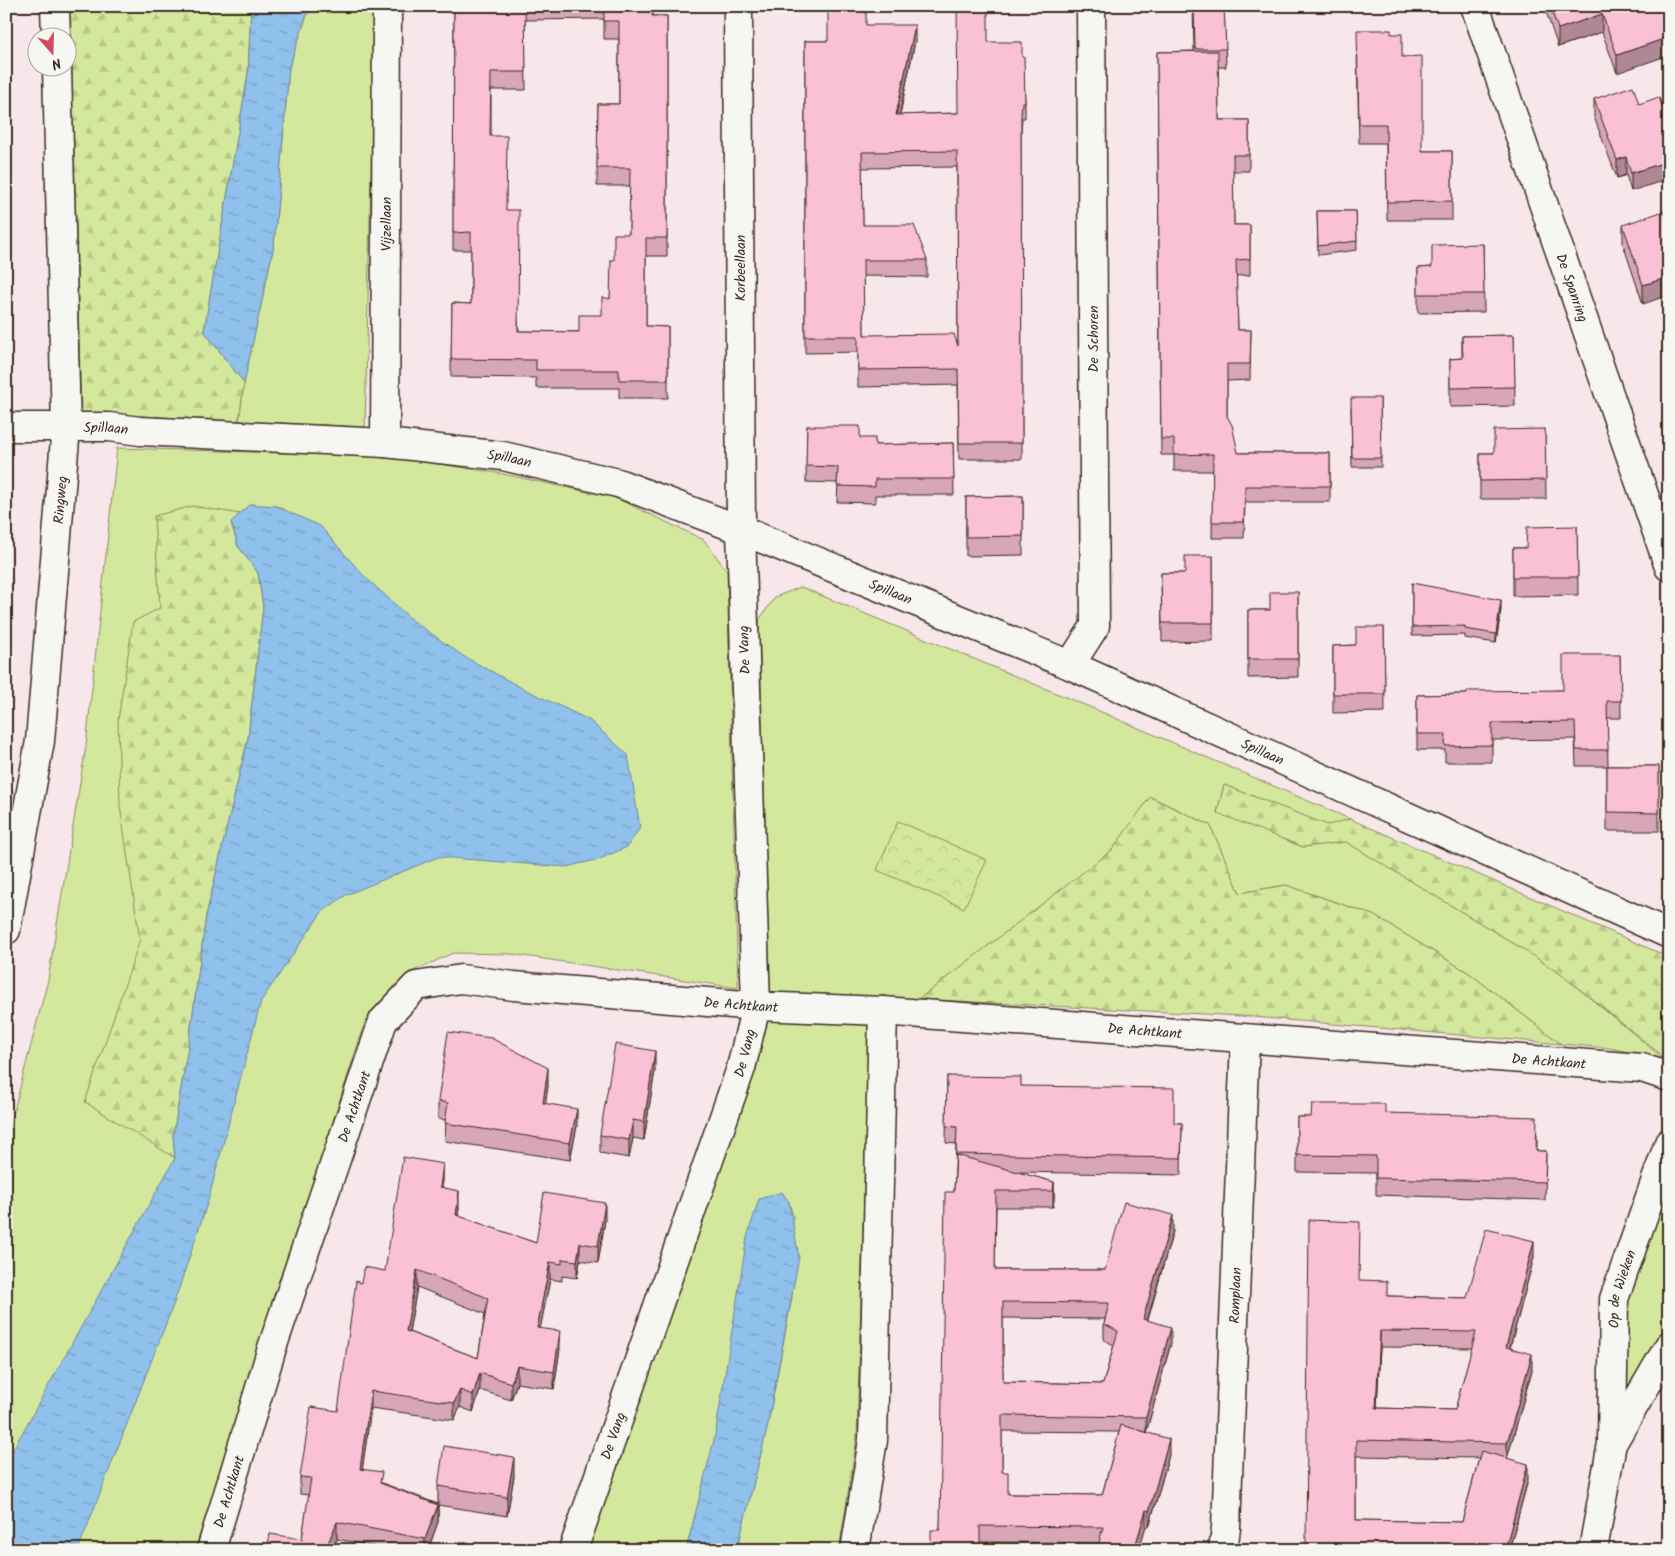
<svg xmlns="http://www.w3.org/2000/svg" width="1675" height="1556" font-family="Kalam,sans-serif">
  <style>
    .grass { fill: #d4e89d; stroke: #88895e }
    .forest { fill: url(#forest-firs); stroke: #88895e }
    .park { fill: url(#park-crowns); stroke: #88895e }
    .water { fill: url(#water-ripples); stroke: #6e859a }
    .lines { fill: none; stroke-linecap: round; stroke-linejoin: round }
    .minor-casing { stroke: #3b2a1e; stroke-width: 31 }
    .tertiary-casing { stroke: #3b2a1e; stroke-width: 31 }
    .minor { stroke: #f6f6f2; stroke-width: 28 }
    .tertiary { stroke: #f6f6f2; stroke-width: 28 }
    .wall { fill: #d7a6b8; stroke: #3b2a1e; fill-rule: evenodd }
    .shaded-wall { fill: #af8796; stroke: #3b2a1e }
    .building { fill: #fac1d6; stroke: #3b2a1e; fill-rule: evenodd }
    .labels { text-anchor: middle; stroke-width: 4.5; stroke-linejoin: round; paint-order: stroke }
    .street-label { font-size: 14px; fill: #3b2a1e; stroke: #f6f6f2 }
  </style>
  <defs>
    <pattern id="forest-firs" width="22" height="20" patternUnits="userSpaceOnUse" patternTransform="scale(1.25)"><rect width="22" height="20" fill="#d4e89d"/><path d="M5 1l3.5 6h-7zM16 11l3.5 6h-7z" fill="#b7c787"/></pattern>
    <pattern id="park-crowns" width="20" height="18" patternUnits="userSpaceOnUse" patternTransform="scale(1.25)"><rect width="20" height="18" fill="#d4e89d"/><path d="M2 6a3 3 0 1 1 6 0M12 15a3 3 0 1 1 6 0" fill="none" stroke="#b7c787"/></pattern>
    <pattern id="water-ripples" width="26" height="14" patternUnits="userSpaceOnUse" patternTransform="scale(1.25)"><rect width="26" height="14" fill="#90c1ec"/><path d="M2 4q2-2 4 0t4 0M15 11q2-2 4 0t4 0" fill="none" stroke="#779dbf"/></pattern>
  </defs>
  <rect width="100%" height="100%" fill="#f7e6ea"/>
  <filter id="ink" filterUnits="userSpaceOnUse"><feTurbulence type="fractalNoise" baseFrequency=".02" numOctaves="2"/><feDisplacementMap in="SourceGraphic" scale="10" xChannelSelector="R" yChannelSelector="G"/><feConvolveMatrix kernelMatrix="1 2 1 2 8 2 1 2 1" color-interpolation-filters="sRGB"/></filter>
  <g filter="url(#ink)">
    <g class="grass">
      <polygon points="310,6 375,6 365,427 239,421 244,383 274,245 289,67"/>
      <polygon points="117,448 385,456 498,473 616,498 704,540 727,571 738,988 511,954 453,953 407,974 366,1019 195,1550 6,1550 6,1141 48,980 86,746"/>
      <polygon points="801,587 1099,711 1350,819 1328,826 1224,785 1217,812 1303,847 1345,841 1523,949 1562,975 1664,1059 1609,1048 1561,1044 1469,973 1373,915 1286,885 1240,893 1210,825 1151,797 1113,850 919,999 770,992 759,620 775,597"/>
      <polygon points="765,1016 869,1022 857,1437 839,1550 737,1550 767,1429 792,1297 793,1216 789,1202 781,1192 686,1550 586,1550 754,1074"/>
      <polygon points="1669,1177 1669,1325 1623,1410 1627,1299"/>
    </g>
    <g class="forest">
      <polygon points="70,6 251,6 248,74 204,331 244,383 239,421 81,413"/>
      <polygon points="193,506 240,514 231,522 238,546 258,573 263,607 248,738 206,916 190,1035 173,1136 175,1158 85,1102 140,940 120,806 118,720 133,622 160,608 154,516"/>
      <polygon points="1224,785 1328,825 1350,819 1669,957 1669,1061 1562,975 1523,949 1346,842 1303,847 1217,813"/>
      <polygon points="1150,797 1210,825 1240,893 1286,885 1373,915 1469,973 1561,1044 1242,1016 919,999 1112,850"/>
    </g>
    <polygon class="park" points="898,821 987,860 964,908 877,870"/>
    <g class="water">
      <polygon points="251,6 310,6 289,67 274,245 244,383 204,331 248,74"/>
      <polygon points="250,504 276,506 320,526 363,575 412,620 463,656 520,687 589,720 628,755 640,828 627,847 600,859 566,867 438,857 346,895 322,912 261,1001 208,1201 174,1303 78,1550 6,1550 6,1462 175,1158 173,1136 190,1035 206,916 248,738 263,607 258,573 238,546 231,522"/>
      <polygon points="782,1192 789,1202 799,1257 767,1429 737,1550 686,1550 715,1436 747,1237 759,1199"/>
    </g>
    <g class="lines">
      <g class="minor-casing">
        <g id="minor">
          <path id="s1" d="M1475,6L1669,567"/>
          <path id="s2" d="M6,427H109L140,431L385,443L503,456L618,483L741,530L1070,665L1669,934"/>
          <path id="s3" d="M385,443L387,6"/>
          <polyline points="1070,665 1095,626 1091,6"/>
          <polyline points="1613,1442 1669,1346"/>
          <path id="s4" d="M211,1550L272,1348L383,1021L416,986L461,979L514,986L756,1006L883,1011L1642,1068L1669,1077"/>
          <path id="s5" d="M573,1550L741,1068L756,1006L741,530L738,6"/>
          <polyline points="855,1550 873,1440 883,1011"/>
          <path id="s6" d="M1223,1550L1226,1528L1245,1040"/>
          <path id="s7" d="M1593,1550L1612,1443L1614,1299L1669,1143"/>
        </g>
      </g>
      <g class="tertiary-casing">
        <g id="tertiary">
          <polyline points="55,6 56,38"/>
          <path id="s8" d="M6,930L40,741L66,427L57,68"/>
        </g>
      </g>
      <use href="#minor" class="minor"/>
      <use href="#tertiary" class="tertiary"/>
    </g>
    <g class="wall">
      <path d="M454,6H653V16H667V256H646V326L668,327V398H619V388H536V378L451,377L452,303L471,304V250H453ZM604,19V39H619V104H598L597,186H630L629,234L614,260L610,299L602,315L579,332L519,331L506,210L491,136V90H526L525,20Z"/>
      <polygon points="1193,6 1224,6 1226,67 1218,67 1219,120 1249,120 1249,171 1233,171 1234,225 1250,225 1250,275 1236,276 1238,330 1251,330 1250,380 1227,381 1227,416 1238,453 1330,453 1330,502 1245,502 1244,538 1212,538 1213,471 1174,471 1174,455 1161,455 1157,52 1194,51"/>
      <polygon points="1544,6 1621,6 1617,73 1602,32 1558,47"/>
      <path d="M866,25L915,41L900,115L958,113L988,42L1022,57L1025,102V118H1022L1021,133L1022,459H959L958,385L858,387V352L805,353V41H828ZM957,167L958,346L864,335L863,276L927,277V260L863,225L862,168Z"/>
      <polygon points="1391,34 1402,57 1422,151 1452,151 1452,220 1387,220 1386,143 1359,143 1357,49"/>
      <polygon points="1594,99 1639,104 1631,191 1626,175 1617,178 1594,117"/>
      <polygon points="1317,211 1356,211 1357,250 1318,255"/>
      <polygon points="1623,225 1669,226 1643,304 1623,244"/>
      <polygon points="1483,244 1484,312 1418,313 1418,268 1432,267"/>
      <polygon points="1514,335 1515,406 1450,407 1450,359 1462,358 1462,336"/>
      <polygon points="1380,398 1381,467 1352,467 1351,407"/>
      <polygon points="807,426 860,438 875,445 953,443 954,495 875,495 875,503 837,502 838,483 806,482"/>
      <polygon points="1545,429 1546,499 1480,499 1480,453 1494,453"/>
      <polygon points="1023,496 1023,555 966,556 966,497"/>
      <polygon points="1577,526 1578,595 1513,596 1513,548 1526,548"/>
      <polygon points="1213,556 1213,641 1162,642 1161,573 1185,573"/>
      <polygon points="1412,583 1501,609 1496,643 1465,638 1465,635 1412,636"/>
      <polygon points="1298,592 1298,677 1248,678 1248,610 1270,610"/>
      <polygon points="1384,627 1385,712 1333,713 1333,646 1356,645"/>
      <polygon points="1620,655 1621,718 1607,718 1608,766 1659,766 1659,831 1607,831 1607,766 1576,766 1575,739 1492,740 1492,762 1445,762 1445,750 1417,750 1417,695 1467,694 1563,690"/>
      <polygon points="655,1070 644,1140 633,1138 629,1158 600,1153 600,1135"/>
      <path d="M947,1076L1021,1086L1174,1123H1182L1181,1175L1017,1172L1054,1182V1199L1053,1207H996L995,1270H1105L1173,1231L1148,1320L1171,1343L1146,1432L1169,1455L1149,1527L1146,1526L1098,1543L980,1542L940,1530L956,1144L946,1143ZM1003,1318L1105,1319L1104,1324V1340L1114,1345L1103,1384L1003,1382ZM1002,1431L1119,1432L1102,1495L1008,1494L1002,1472Z"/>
      <polygon points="548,1086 545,1103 577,1126 570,1160 445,1141 446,1120 438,1119 438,1101"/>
      <polygon points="1385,1113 1537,1134 1537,1151 1546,1151 1545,1200 1376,1195 1376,1173 1297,1172 1297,1117 1311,1117"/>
      <path d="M443,1181L442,1188L459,1208L458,1216L536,1243L605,1220L598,1263L580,1260L577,1278L562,1276V1281L550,1279L540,1328L560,1348L554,1389L517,1383L511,1400L480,1390L473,1412L460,1407L454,1420L371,1408L362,1469L382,1483L438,1504V1486L514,1476L507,1516L438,1505V1522L428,1550H392L337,1539L332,1550H267L302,1539L309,1495L300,1494V1477L338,1411L385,1271ZM417,1287L485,1314L478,1358L409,1332Z"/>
      <path d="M1534,1257L1510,1348L1532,1370L1507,1458L1528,1480L1509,1550H1306L1359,1280L1387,1296L1467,1298ZM1380,1347L1472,1348L1455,1410L1377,1408ZM1356,1456L1479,1458L1462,1522L1356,1520Z"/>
    </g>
    <g class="shaded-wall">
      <polygon points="1602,14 1602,32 1558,47 1558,29"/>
      <polygon points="915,25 915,41 896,132 896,115"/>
      <polygon points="1669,37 1669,55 1617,73 1617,55"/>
      <polygon points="1626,157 1626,175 1617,178 1617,160"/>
      <polygon points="1669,161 1669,179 1631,191 1631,173"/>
      <polygon points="1669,277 1669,295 1643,304 1643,285"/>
      <polygon points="1501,600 1501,609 1496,643 1496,634"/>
      <polygon points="655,1051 655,1070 644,1140 644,1122"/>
      <polygon points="548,1068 548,1086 543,1121 543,1103"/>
      <polygon points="577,1109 577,1126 570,1160 570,1143"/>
      <polygon points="633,1120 633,1138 629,1158 629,1140"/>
      <polygon points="443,1164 443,1181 440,1204 440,1187"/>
      <polygon points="1054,1182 1054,1199 1053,1207 1053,1191"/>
      <polygon points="459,1191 459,1208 456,1232 456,1215"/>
      <polygon points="605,1203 605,1220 598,1263 598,1246"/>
      <polygon points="1173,1215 1173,1231 1143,1335 1143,1319"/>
      <polygon points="1534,1241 1534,1257 1506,1363 1506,1347"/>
      <polygon points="580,1243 580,1260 577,1278 577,1261"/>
      <polygon points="550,1262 550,1279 537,1345 537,1328"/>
      <polygon points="417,1270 417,1287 406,1348 406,1331"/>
      <polygon points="1171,1327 1171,1343 1146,1433 1146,1417"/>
      <polygon points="560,1331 560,1348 554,1389 554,1372"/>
      <polygon points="1380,1331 1380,1347 1376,1425 1376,1408"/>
      <polygon points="1532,1354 1532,1370 1507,1459 1507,1443"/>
      <polygon points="517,1366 517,1383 511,1400 511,1383"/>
      <polygon points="480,1373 480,1390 473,1412 473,1395"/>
      <polygon points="460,1390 460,1407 454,1420 454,1403"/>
      <polygon points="371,1391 371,1408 360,1486 360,1469"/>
      <polygon points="1169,1439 1169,1455 1149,1527 1149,1511"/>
      <polygon points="514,1457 514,1476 507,1516 507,1497"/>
      <polygon points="1528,1464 1528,1480 1509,1550 1505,1550"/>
      <polygon points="438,1505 438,1522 428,1550 425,1550 425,1539"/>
      <polygon points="1146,1510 1146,1526 1139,1550 1134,1550"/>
      <polygon points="337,1522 337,1539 332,1550 325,1550"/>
    </g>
    <g class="building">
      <polygon points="454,6 525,6 526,72 491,72 490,136 507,136 506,210 519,210 518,331 579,332 579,315 602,315 602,297 610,299 611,260 614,260 614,234 629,234 630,168 597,168 598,104 619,104 619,21 604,21 604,6 653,6 652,16 667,16 667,238 646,238 646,326 668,327 668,380 619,380 619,370 536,370 536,360 451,359 452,303 471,304 471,232 453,233"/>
      <path d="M828,6H866V25H915L896,115L958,113L957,6H988V42H1022V57H1024L1025,102H1022L1021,117L1022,443H959L958,369L858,370V336H805V41H828ZM957,151L958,346L954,334L864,335L863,260H927L914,225H863L862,152Z"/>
      <polygon points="1194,6 1224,6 1226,49 1195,49"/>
      <polygon points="1550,6 1665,6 1669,16 1669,37 1617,55 1602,14 1558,29"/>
      <polygon points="1357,30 1391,30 1391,34 1402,34 1402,57 1422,56 1422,151 1452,151 1452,201 1387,202 1386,124 1359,124"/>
      <polygon points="1218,51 1219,120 1249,120 1249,155 1233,155 1234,225 1250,225 1250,259 1236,260 1238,330 1251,330 1250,364 1227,364 1227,416 1232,425 1238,453 1330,453 1330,486 1245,486 1244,522 1212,522 1213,454 1174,455 1174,439 1161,439 1157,52"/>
      <polygon points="1633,86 1639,104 1659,97 1669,128 1669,161 1631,173 1626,157 1617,160 1594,99"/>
      <polygon points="1317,211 1356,211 1357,241 1318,246"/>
      <polygon points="1664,211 1669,226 1669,277 1643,285 1623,225"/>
      <polygon points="1483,244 1484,294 1418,294 1418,268 1432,267 1432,245"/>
      <polygon points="1514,335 1515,387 1450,388 1450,359 1463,358 1462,336"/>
      <polygon points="1351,398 1380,398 1381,458 1352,458"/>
      <polygon points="807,426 860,426 860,438 875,438 875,445 953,443 954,479 875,479 875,487 837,486 838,467 806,466"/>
      <polygon points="1545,429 1546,480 1480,481 1480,453 1494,453 1494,430"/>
      <polygon points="1023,496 1023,536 966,537 966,497"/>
      <polygon points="1577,526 1578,577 1513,577 1513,548 1526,548 1527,527"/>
      <polygon points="1185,556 1213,556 1213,623 1162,623 1161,573 1185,573"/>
      <polygon points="1412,583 1501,600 1496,634 1465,629 1465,626 1412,627"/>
      <polygon points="1270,592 1298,592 1298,659 1248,659 1248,610 1270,610"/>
      <polygon points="1356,627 1384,627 1385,694 1333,694 1333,646 1356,645"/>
      <polygon points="1563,655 1620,655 1621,701 1607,701 1608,750 1576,750 1575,722 1492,723 1492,745 1445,746 1446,734 1417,734 1417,695 1467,694 1467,691 1563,690"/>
      <polygon points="1607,766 1659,766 1659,813 1607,812"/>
      <polygon points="448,1032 491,1038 548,1068 543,1103 577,1109 570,1143 445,1123 448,1103 438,1101"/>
      <polygon points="615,1044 655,1051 644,1122 633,1120 629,1140 600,1135"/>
      <polygon points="947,1076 1021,1077 1021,1086 1174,1088 1174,1123 1182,1123 1181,1158 956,1154 957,1127 946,1126"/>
      <polygon points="1312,1104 1385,1104 1385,1113 1537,1117 1536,1151 1546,1151 1545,1182 1376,1178 1376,1156 1297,1155 1297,1117 1311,1117"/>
      <path d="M956,1155L1054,1182L1053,1191H996L995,1270H1105L1124,1202L1173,1215L1143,1319L1171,1327L1146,1417L1002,1415V1472H1008V1494L1102,1495L1121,1425L1169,1439L1149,1511L1146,1510L1134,1550H1097L1103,1527L980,1526V1550H931V1530H940L945,1192H954ZM1003,1302L1109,1303L1104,1324L1118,1331L1103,1384L1003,1382Z"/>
      <path d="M403,1157L443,1164L440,1187L459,1191L456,1215L536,1243L544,1193L605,1203L598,1246L580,1243L577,1261L562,1259V1264L550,1262L537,1328L560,1331L554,1372L517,1366L511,1383L480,1373L473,1395L460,1390L454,1403L371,1391L360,1469L382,1472L380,1483L438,1505L425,1539L337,1522L325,1550H267L270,1534L302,1539L311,1478L300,1477L311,1407L338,1411L356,1281L361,1283L364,1267L385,1271ZM417,1270L488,1298L478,1358L406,1331Z"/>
      <path d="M1309,1220L1360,1222L1359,1280L1387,1281V1296L1467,1298L1486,1229L1534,1241L1506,1347L1532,1354L1507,1443L1356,1440V1520L1462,1522L1481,1451L1528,1464L1505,1550H1306ZM1380,1331L1476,1332L1455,1410L1376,1408Z"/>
      <polygon points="444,1446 514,1457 507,1497 438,1486"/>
    </g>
  </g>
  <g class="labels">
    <g class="street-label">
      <text dy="5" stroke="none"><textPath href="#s3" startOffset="219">Vijzellaan</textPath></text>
      <text transform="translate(740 268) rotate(-90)" y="5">Korbeellaan</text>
      <text dy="5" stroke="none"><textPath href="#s1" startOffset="298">De Spanring</textPath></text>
      <text transform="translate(1093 339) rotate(-90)" y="5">De Schoren</text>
      <text dy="5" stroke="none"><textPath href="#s2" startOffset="100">Spillaan</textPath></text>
      <text dy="5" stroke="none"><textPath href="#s2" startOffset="505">Spillaan</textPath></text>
      <text dy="5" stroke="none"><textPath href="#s8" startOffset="434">Ringweg</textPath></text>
      <text dy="5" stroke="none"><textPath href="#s2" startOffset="910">Spillaan</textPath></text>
      <text transform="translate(744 650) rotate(-92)" y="5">De Vang</text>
      <text dy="5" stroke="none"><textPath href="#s2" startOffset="1315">Spillaan</textPath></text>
      <text dy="5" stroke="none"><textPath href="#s4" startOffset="931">De Achtkant</textPath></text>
      <text dy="5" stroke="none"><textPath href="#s4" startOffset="1336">De Achtkant</textPath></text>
      <text dy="5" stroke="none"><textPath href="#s5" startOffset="526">De Vang</textPath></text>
      <text dy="5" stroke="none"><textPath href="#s4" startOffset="1741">De Achtkant</textPath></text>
      <text dy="5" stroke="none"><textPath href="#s4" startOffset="466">De Achtkant</textPath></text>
      <text dy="5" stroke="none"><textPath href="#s7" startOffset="264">Op de Wieken</textPath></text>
      <text dy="5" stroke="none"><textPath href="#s6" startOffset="255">Romplaan</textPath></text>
      <text dy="5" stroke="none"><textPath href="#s5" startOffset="121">De Vang</textPath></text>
      <text dy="5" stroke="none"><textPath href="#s4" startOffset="61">De Achtkant</textPath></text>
    </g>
  </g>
  <rect width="1675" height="1556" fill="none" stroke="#f6f6f2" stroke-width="25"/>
  <rect x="12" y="12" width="1650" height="1531" fill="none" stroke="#3b2a1e" stroke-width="2" filter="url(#ink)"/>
  <g transform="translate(52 52) rotate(160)"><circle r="24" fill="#f6f6f2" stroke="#aba49d"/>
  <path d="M0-4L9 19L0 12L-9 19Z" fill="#d1495b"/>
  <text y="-8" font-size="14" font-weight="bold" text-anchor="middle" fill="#3b2a1e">N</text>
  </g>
</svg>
